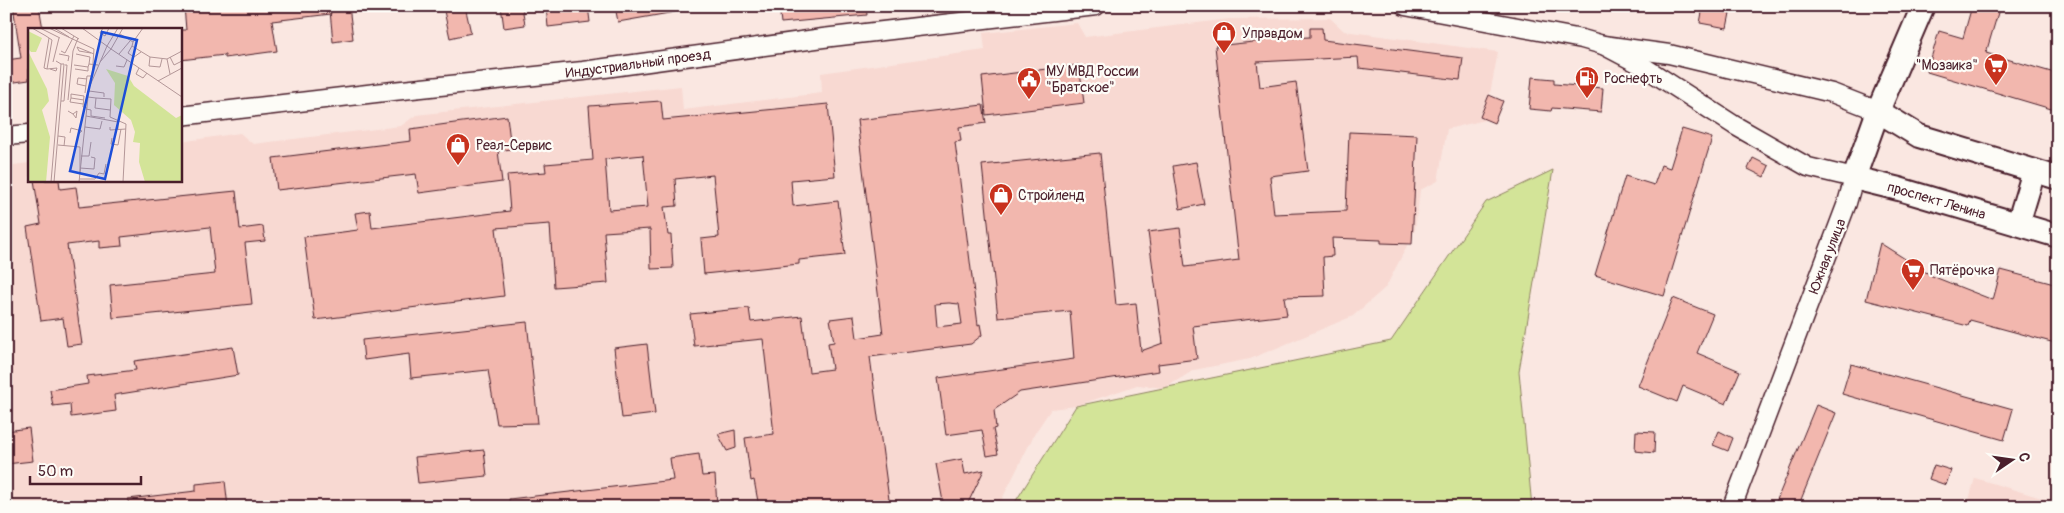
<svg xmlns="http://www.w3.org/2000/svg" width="2064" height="513" font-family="Pangolin,sans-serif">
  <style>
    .built { fill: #f8d9d2 }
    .green { fill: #d3e498; stroke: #8e8262 }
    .building { fill: #f2b7ae; stroke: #4a1f2b; fill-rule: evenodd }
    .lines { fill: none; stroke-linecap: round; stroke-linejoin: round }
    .minor-casing { stroke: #4a1f2b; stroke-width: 21 }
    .major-casing { stroke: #4a1f2b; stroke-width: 26 }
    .minor { stroke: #fdfcf7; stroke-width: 18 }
    .major { stroke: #fdfcf7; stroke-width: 22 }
    .labels { text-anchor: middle; stroke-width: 4.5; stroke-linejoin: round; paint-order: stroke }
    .poi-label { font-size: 14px; fill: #4a1f2b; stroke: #fdfcf7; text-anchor: start }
    .street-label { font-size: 14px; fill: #4a1f2b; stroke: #fdfcf7 }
    .inset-road { fill: none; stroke: #b49798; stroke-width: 1 }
    .view { fill: #1d4ed8; fill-opacity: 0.15; stroke: #1d4ed8; stroke-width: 2.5 }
    .inset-edge { fill: none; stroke: #4a1f2b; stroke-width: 2.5 }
  </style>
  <rect width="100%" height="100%" fill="#fae7e1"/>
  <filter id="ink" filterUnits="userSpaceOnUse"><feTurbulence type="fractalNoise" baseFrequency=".02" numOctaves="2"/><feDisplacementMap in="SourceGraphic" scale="10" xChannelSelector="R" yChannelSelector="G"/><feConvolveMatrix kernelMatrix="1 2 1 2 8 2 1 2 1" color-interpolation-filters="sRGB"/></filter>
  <g filter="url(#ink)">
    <g class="built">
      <polygon points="1330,18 1344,31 1498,52 1485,120 1447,129 1438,181 1420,190 1415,230 1386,287 1353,316 1250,359 1194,370 1165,388 1137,385 1076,406 1051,409 1035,433 998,507 6,507 6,166 29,163 29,180 180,180 180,142 240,133 253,144 401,126 416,115 681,86 683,110 822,93 821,73 985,50 983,33 1077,23 1085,37 1229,19"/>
      <polygon points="1975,478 2058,503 2058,507 1967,507"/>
    </g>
    <polygon class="green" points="1553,170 1519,371 1532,507 1012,507 1076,406 1391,341 1486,202"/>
    <g class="building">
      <polygon points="13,6 39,6 43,29 29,29 29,80 8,83 6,60 21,58"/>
      <polygon points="184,6 349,6 353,39 333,42 330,11 331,14 272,21 277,51 225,58 225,55 180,60 180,30 186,30"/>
      <polygon points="465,6 471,33 450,38 444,11"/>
      <polygon points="501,6 522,6 525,25 504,28"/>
      <polygon points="546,6 588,6 590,22 548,27"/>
      <polygon points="615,6 675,6 675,12 618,22"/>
      <polygon points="779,6 866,6 867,15 781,23"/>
      <polygon points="1972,6 2000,6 1986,53 2058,74 2058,111 1927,72 1939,31 1963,38"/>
      <polygon points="1703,7 1730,13 1727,28 1700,23"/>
      <polygon points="1310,28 1322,28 1323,40 1463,58 1460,80 1359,68 1358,57 1257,62 1260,87 1296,82 1308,171 1270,176 1274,214 1346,211 1349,132 1417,135 1412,244 1381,243 1381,240 1332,238 1333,256 1323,257 1325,296 1284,297 1287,315 1193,326 1197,359 1158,364 1159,371 1020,392 994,410 996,428 993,429 998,454 987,456 982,430 946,435 938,378 1074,359 1070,311 998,318 982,165 1100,153 1116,305 1136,303 1141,351 1163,343 1148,232 1180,228 1185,267 1239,260 1215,46 1263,41 1263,39 1310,37"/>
      <polygon points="1079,65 1084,103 986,115 982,77"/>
      <polygon points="1532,77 1554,79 1554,84 1603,88 1601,112 1552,108 1551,111 1529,109"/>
      <polygon points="1489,95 1503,101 1494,123 1480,117"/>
      <path d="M661,101L663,120L828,104L835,176L791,180L793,206L838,201L845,255L799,260V264L704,274L701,239L719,237L713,175L675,179L677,206L664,207L668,235H671L673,268L651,269L650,229L604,232L608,283L554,287L550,224L496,228L504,296L315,320L304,237L358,230L355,213L370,211L372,228L510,211L507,175L546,172L545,164L593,160L589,106ZM643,155L648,207L609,210L605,159Z"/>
      <path d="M983,105L986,123L959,127L961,141L955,142L978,325L980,324L982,335L971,344L870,357L890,507H852V504L838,507H759L754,480L751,481L745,438L774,434L763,339L694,346L690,314L749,308L751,322L802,316L809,372L832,369L828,343L834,342L830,319L854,316L857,338L883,334L857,120ZM949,303L959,304L962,324L937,327L935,304Z"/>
      <polygon points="507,116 511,149 498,151 502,182 419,193 416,174 277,190 273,158 411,141 410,129"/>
      <polygon points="1682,129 1712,138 1664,296 1595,275 1625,176 1654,185 1661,165 1670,168"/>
      <polygon points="1753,158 1769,166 1764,177 1748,169"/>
      <polygon points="1196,162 1204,204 1180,209 1173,166"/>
      <polygon points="34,180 59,180 60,189 76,187 79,207 236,191 240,229 263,226 265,241 245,243 252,304 113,318 110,285 215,274 210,227 121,237 122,246 99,248 99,241 67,245 82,344 67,346 63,318 41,321 27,227 41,224"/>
      <polygon points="1880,243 1932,276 1993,300 2001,270 2058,285 2058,333 2055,343 1970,320 1968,326 1866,300"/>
      <polygon points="1673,298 1713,314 1697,353 1740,371 1726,404 1683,386 1677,402 1638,386"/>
      <polygon points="527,322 538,423 497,424 488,370 411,378 409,354 364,360 362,340"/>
      <polygon points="647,344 655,414 622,418 614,348"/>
      <polygon points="233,347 238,375 114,395 116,411 71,417 70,404 53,406 50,390 88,384 87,376 136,370 134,361"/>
      <polygon points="1851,364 2013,409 2004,440 1842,394"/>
      <polygon points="1816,405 1836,413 1798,507 1774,507"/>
      <polygon points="29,428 33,461 6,464 6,431"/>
      <polygon points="735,430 736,448 727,451 718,434"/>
      <polygon points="1636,431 1655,432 1654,453 1635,451"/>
      <polygon points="1719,431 1733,438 1728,451 1713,445"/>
      <polygon points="484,450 487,476 418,483 415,457"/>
      <polygon points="699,454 702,476 715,475 717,506 510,507 509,499 673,480 670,458"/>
      <polygon points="962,459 965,474 984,470 966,507 944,507 936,464"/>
      <polygon points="1934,465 1951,470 1946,485 1929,479"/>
      <polygon points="225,481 228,507 129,507 128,499 196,491 196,484"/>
    </g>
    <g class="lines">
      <g class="minor-casing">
        <g id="minor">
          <polyline points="1405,6 1582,39 1603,45 1669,54 1832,93 1878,111"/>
          <polyline points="1603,45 1641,65 1734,125 1808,167 1854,178 1847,203 1732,507"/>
          <path id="s1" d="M180,116L393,91L583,71L823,38L1096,6"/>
          <polyline points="6,136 29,134"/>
        </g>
      </g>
      <g class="major-casing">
        <g id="major">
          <path id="s2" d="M1923,6L1878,111L1854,178L1899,189L2058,236"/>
          <polyline points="1878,111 1919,136 2058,178"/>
          <polyline points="2018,224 2034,171"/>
        </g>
      </g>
      <use href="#minor" class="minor"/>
      <use href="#major" class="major"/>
    </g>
  </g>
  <defs>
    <g id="shop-pin" transform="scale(1.25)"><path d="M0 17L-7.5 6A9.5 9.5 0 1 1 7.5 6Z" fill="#c8321e" stroke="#fdfcf7"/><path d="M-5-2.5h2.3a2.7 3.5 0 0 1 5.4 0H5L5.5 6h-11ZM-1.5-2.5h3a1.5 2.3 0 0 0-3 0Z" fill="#fff"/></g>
    <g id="supermarket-pin" transform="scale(1.25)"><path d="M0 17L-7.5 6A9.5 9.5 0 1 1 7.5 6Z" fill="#c8321e" stroke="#fdfcf7"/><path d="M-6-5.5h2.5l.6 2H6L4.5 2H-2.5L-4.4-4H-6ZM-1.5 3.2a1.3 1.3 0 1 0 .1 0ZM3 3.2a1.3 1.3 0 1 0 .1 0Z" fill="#fff"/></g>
    <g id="fuel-pin" transform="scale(1.25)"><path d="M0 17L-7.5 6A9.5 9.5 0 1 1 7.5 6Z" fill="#c8321e" stroke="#fdfcf7"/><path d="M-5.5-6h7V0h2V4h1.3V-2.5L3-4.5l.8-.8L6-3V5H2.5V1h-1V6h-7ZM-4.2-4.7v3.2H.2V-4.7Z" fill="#fff"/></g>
    <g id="civic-pin" transform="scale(1.25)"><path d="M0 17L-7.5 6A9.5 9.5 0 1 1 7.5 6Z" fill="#c8321e" stroke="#fdfcf7"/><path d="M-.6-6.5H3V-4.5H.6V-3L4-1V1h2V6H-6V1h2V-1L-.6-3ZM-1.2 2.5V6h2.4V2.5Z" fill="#fff"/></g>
  </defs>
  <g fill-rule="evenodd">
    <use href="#shop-pin" x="1224" y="33"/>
    <use href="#supermarket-pin" x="1996" y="65"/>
    <use href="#fuel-pin" x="1587" y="78"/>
    <use href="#civic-pin" x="1029" y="79"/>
    <use href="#shop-pin" x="458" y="145"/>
    <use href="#shop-pin" x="1001" y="195"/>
    <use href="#supermarket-pin" x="1913" y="270"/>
  </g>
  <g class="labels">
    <g class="poi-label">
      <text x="1242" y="38">Управдом</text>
      <text x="1978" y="70" text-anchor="end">"Мозаика"</text>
      <text x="1046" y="76">МУ МВД России<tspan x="1046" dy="16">"Братское"</tspan></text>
      <text x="1604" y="83">Роснефть</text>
      <text x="476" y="150">Реал-Сервис</text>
      <text x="1018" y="200">Стройленд</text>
      <text x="1930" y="275">Пятёрочка</text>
    </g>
    <g class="street-label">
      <text dy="5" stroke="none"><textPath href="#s1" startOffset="461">Индустриальный проезд</textPath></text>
      <text dy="5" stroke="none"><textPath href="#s2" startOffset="271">проспект Ленина</textPath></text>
      <text transform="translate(1827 256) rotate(-69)" y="5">Южная улица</text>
    </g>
  </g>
  <g transform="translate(28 28)">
    <rect width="154" height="154" fill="#fae7e1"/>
    <path d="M0,3L14,10L8,24H3L0,20ZM0,23L19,61L21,73L14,82L22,109L18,154H0ZM78,41L100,48L106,58L148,90L154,87V154H117L111,134L112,115L105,114L107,104L103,92L86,77L87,55Z" fill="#d3e498"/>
    <path class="inset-road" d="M4,0L18,8L24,12L19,41L16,40L21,10M12,0L32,10M21,0L66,21L64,49M26,0L41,9M33,0L46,8M54,0L83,21L95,0M75,0L72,5L77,8L81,0M92,6L105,14L115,0M105,14L104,18L122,29L139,31L154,23M79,18L90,0M104,18L100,25L106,29L113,24M33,23L37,25L46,8L51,11M63,25L51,23L49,19L66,26M31,26L41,28L40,33M48,26L62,29L61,36L70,37M91,26L102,13M122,29L121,38L132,39L134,31M142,29L146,37L154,33M139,31L142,46M25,34L31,10M72,34L83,21L154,69M46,37L60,39L61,36M88,38L96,39L99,32M111,40L108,46L115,50L119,45M19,41L29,40L28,43L22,41M47,41L60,43V39M130,53L154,40M58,58L49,56L50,50L59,51M61,63L76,65V69M57,65L59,48H63M60,69L68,70L67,80L82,82M43,70V66L56,68L55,79L59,80M68,70L83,71L82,89L98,96L95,154M40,72L45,23L50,10M33,73H36L39,37H37M55,76L42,74L43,70L56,72M58,81L63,82V88L77,90M40,83L45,86L49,83L48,90L45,86M58,88L90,94V101M57,99L72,101L74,93M82,99V102L98,101M42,105L43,100L54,103L50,106M30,108L37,109L36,118M84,110L83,116L90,117L93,101M30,117L52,119M53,128H61L63,114M52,140L66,141L67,130L63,129M52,145V119M51,151H67L71,145L76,146L78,136M23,154L33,36L28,33M26,154L36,36H33M51,154L61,60L79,18"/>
    <path class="view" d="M74,4L109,12L77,151L42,143Z"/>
    <rect width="154" height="154" class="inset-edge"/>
  </g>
  <rect width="2064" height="513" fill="none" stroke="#fdfcf7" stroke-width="25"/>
  <rect x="12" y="12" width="2039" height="488" fill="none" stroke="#4a1f2b" stroke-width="2" filter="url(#ink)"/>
  <g transform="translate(2012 460) rotate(77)" stroke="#fdfcf7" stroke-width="4" paint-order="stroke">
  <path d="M0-4L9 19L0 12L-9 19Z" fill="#4a1f2b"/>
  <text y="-8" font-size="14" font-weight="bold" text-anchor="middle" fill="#4a1f2b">С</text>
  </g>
  <path d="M30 476v8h111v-8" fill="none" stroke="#4a1f2b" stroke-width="2.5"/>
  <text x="38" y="476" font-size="15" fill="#4a1f2b" stroke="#fdfcf7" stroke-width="4" paint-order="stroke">50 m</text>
</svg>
